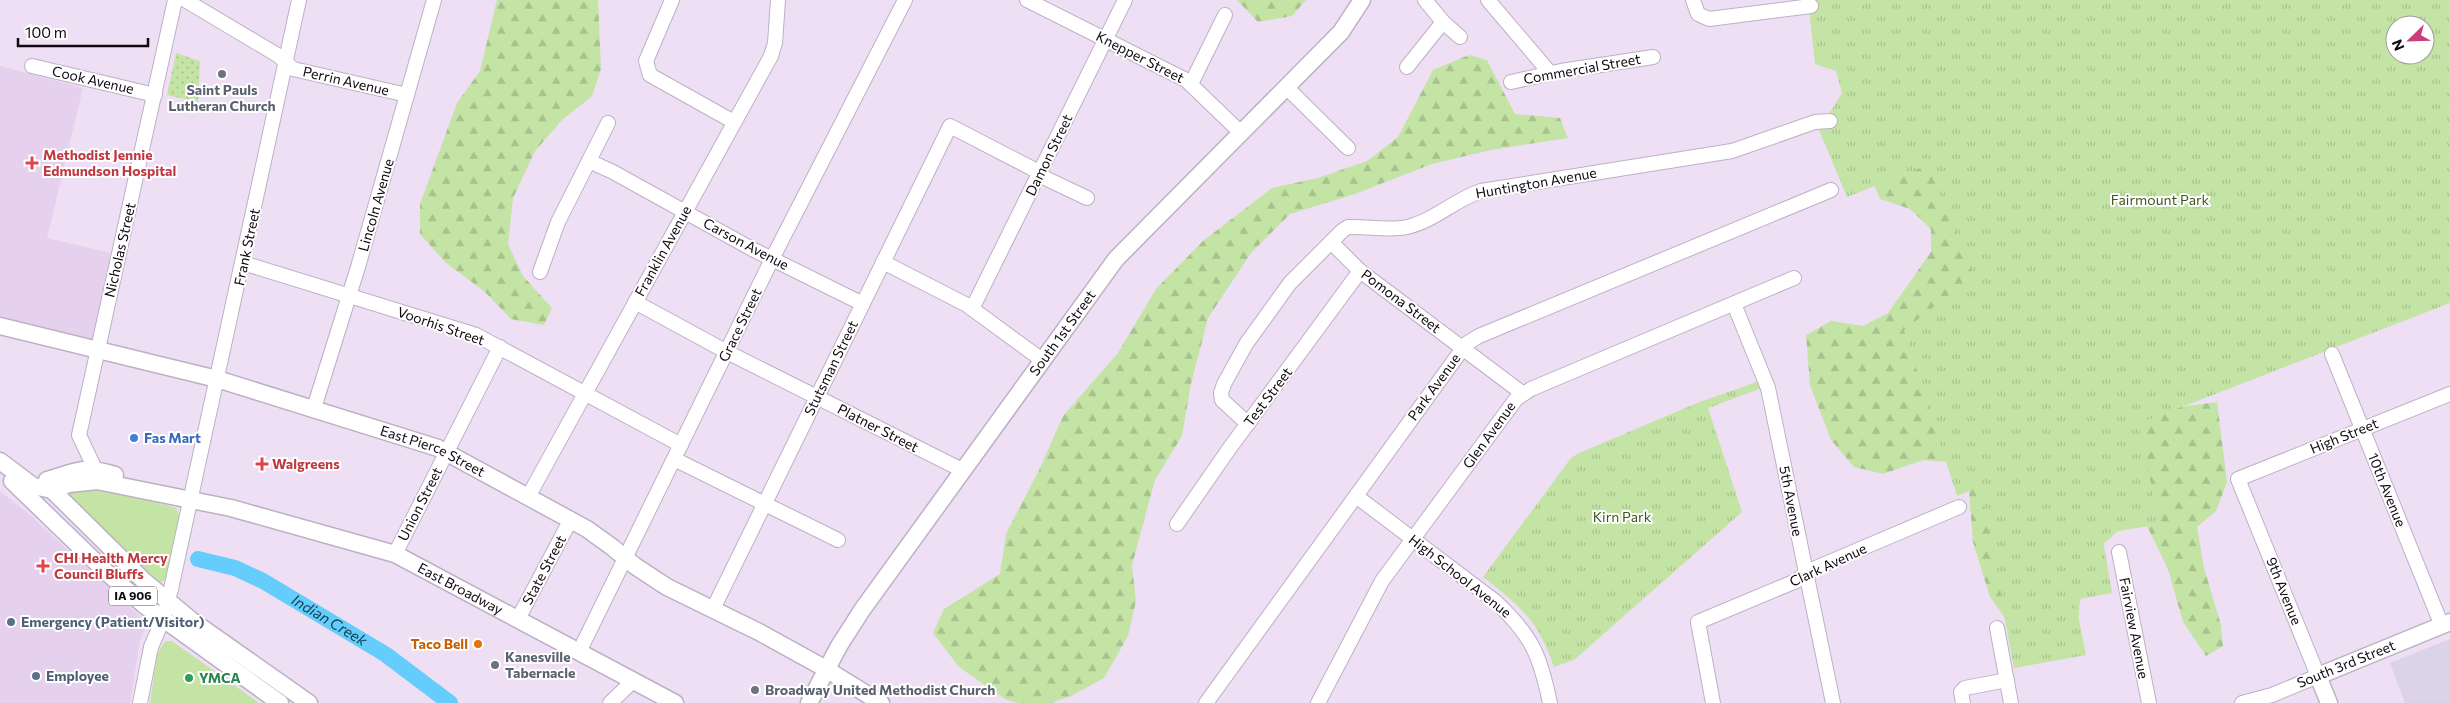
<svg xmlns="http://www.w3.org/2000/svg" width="2450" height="703" font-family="Commissioner,sans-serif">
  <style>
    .built { fill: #e5d1ed }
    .industrial { fill: #dbd3e8 }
    .grass { fill: #c4e4a5 }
    .forest { fill: url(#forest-firs) }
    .park { fill: url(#park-tufts); fill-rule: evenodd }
    .garden { fill: url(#garden-dots) }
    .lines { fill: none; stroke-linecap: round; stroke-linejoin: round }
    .river { stroke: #65cdfc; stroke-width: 16 }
    .minor-casing { stroke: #beb0c4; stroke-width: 16 }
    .major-casing { stroke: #beb0c4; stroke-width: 19 }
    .minor { stroke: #fff; stroke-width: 14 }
    .major { stroke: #fff; stroke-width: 16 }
    .worship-dot { fill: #6b7280; stroke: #fff; stroke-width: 2 }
    .health-dot { fill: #e0444e; stroke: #fff; stroke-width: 2 }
    .shop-dot { fill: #3f7fe0; stroke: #fff; stroke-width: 2 }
    .service-dot { fill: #5c6f8a; stroke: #fff; stroke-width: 2 }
    .food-dot { fill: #e8710a; stroke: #fff; stroke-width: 2 }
    .leisure-dot { fill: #2e9e5b; stroke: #fff; stroke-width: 2 }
    .labels { text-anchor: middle; stroke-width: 4; stroke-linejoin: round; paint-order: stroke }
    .shield { fill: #fff; stroke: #565358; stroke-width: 1 }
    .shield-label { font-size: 12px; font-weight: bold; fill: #0e0910 }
    .street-label { font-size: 14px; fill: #0e0910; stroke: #fff }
    .worship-label { font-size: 14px; font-weight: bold; fill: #5b616d; stroke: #fff; text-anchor: start }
    .health-label { font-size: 14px; font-weight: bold; fill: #be3a42; stroke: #fff; text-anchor: start }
    .park-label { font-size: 14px; fill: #3d561d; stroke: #fff }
    .shop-label { font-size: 14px; font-weight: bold; fill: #366cbe; stroke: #fff; text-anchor: start }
    .service-label { font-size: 14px; font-weight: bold; fill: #4e5e75; stroke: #fff; text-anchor: start }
    .food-label { font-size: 14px; font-weight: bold; fill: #c56008; stroke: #fff; text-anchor: end }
    .leisure-label { font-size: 14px; font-weight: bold; fill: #27864d; stroke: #fff; text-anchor: start }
    .water-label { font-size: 15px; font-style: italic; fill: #113e52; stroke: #fff }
  </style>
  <defs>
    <pattern id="forest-firs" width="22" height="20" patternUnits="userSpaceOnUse" patternTransform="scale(1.25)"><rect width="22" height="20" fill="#c4e4a5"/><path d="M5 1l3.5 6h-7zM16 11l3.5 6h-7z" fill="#a7c28d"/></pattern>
    <pattern id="park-tufts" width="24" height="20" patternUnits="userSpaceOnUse" patternTransform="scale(1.25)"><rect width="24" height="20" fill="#c4e4a5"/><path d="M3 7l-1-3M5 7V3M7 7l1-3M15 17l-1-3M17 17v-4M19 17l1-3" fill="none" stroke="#a7c28d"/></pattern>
    <pattern id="garden-dots" width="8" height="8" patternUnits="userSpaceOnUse" patternTransform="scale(1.25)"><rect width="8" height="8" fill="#c4e4a5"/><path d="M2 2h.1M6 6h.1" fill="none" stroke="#a7c28d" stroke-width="1.8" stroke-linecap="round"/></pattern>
  </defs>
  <rect width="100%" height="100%" fill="#eedff4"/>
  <g class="built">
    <polygon points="0,66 83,88 47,238 111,253 93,339 0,316"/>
    <polygon points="0,491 29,514 148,624 140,640 130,703 0,703"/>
  </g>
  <polygon class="industrial" points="2450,639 2450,703 2405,703 2390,663"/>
  <g class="grass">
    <polygon points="94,484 176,508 180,517 166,578 159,584 66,496 67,490"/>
    <polygon points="165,641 172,641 259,703 150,703 157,654"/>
  </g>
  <g class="forest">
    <polygon points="497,0 598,0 601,69 592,96 562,120 535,151 513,198 508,244 523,276 552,308 544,325 511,319 484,291 446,263 420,234 420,204 457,103 480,71"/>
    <polygon points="1237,0 1306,0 1292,16 1258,22"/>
    <polygon points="1469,55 1487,60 1515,114 1560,118 1568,138 1491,150 1432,164 1355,194 1290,214 1251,253 1208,318 1191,384 1182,436 1155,480 1132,565 1136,601 1128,636 1104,678 1071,696 1051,703 1017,703 1005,699 959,667 933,633 944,609 1000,574 1006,534 1040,468 1063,416 1118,353 1156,289 1203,241 1272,188 1318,178 1367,161 1398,137 1433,70"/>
    <polygon points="1938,153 1986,279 1957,463 1923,460 1883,474 1854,467 1831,440 1810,385 1806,335 1831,321 1863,326 1888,313 1931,252 1931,229 1910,209 1880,199 1869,173"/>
    <polygon points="2217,402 2227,482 2216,511 2197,527 2204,568 2221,625 2223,646 2206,656 2183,622 2168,569 2147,526 2127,523 2102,545 2080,601 2077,636 2028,650 1990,597 1973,542 1968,479 1985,433"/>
  </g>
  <g class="park">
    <path d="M1808,0H2450V303L2138,424L2160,524L2102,534L2112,593L2075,600L2086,655L2014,668L1983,500L1978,487L1957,496L1904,330L1974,276L1928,165L1847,197L1819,130L1842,93L1836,71L1815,64ZM2395,25H2425V55H2395Z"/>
    <path d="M1765,379L1767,386L1708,408L1742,512L1574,660L1554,667C1538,620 1521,607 1483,577L1571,458L1577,454L1697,403Z"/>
  </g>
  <polygon class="garden" points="176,53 200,61 198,102 167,95"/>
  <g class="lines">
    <path class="river" id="s1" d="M198,559L235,568L263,581L385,654L450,703"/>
    <g class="minor-casing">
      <g id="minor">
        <polyline points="185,0 279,56 293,69 407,95"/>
        <polyline points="672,0 646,61 650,75 734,122"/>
        <polyline points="1027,0 1186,80 1240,132"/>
        <polyline points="1425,0 1443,22 1460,37"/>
        <polyline points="1488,0 1550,73"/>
        <polyline points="1693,0 1698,14 1709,19 1811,6"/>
        <polyline points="32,66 155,95"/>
        <polyline points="1407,67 1443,22"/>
        <polyline points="1511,82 1561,71 1653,57"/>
        <polyline points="1191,84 1225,15"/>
        <polyline points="1286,87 1348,148"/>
        <polyline points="589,161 613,172 752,249 863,304"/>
        <polyline points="1331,242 1360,271 1522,393"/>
        <polyline points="883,262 967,305 1042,360"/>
        <polyline points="243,263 476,335 681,445"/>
        <polyline points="540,272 558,222 608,123"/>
        <polyline points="635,302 727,352 962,470"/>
        <polyline points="1734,304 1768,388 1833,703"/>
        <polyline points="972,309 1125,0"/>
        <polyline points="2332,354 2442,626"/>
        <polyline points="314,408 358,267 434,0"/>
        <path d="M1248,424L1222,400L1221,393L1224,384L1246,344L1290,283L1342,231L1348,227C1367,226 1388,231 1407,227C1434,221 1454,200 1481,191L1732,151L1815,122L1830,121"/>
        <polyline points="674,459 838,540"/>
        <polyline points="95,469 79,435 175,0"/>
        <path d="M1356,496L1496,602C1532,636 1540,655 1550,703"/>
        <polyline points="528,497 771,56 775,43 778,0"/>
        <polyline points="1177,524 1229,449 1360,271"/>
        <polyline points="2119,552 2149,703"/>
        <polyline points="395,554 500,347"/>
        <polyline points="713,609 950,126 1035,170 1045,178 1087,198"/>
        <polyline points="518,619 570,521"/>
        <polyline points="1997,628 2011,703"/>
        <polyline points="579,652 772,259 905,0"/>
        <polyline points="140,703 151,647 163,619 171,589 299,0"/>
        <polyline points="610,703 633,681"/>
        <polyline points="1206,703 1466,344 1479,336 1831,190"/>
        <polyline points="1318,703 1382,581 1516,399 1531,389 1794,278"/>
        <polyline points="1713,703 1698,622 1796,581 1811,570 1959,507"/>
        <polyline points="1963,703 1961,692 1965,688 2007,680"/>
        <polyline points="2242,703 2272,695 2318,676 2238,479 2450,394"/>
      </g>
    </g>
    <g class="major-casing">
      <g id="major">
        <path id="s2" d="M0,326L217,379L438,448L587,529L612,547L635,566L667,587L759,632L826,669L881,703"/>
        <path id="s3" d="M0,461L33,486L52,490L69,484L97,481L231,508L395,554L675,703"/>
        <path d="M47,480C80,471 80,465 115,475"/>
        <polyline points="12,481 105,571 144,605 280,703"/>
        <polyline points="46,484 144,581 191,620 309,703"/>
        <path id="s4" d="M809,703L839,646L862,610L1116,259L1341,32L1362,0"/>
        <polyline points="2329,703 2318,676 2450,622"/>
      </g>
    </g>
    <use href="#minor" class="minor"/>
    <use href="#major" class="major"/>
  </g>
  <g class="worship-dot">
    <circle cx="222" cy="74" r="5"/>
    <circle cx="495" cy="665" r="5"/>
    <circle cx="755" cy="690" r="5"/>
  </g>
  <g class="health-dot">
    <path d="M29.5 155.5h5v5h5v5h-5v5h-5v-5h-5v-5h5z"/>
    <path d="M259.5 456.5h5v5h5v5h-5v5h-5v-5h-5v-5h5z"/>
    <path d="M40.5 558.5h5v5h5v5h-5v5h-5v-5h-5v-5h5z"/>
  </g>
  <circle class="shop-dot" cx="134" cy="438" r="5"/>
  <g class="service-dot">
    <circle cx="11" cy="622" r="5"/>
    <circle cx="36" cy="676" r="5"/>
  </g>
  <circle class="food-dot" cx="478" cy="644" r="5"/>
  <circle class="leisure-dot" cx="189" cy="678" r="5"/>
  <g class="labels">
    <rect class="shield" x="109" y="586.5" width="48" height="19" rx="4"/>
    <g class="shield-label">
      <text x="133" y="600">IA 906</text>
    </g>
    <g class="street-label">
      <text transform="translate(1140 57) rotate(27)" y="5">Knepper Street</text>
      <text transform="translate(1582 69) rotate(-10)" y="5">Commercial Street</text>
      <text transform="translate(93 80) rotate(13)" y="5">Cook Avenue</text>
      <text transform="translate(346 81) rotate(13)" y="5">Perrin Avenue</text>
      <text transform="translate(1049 155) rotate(-64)" y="5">Damon Street</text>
      <text transform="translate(1536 183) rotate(-10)" y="5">Huntington Avenue</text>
      <text transform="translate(376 205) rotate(-74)" y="5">Lincoln Avenue</text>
      <text transform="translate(746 244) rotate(28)" y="5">Carson Avenue</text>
      <text transform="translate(247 247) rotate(-78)" y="5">Frank Street</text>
      <text transform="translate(120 250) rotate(-77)" y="5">Nicholas Street</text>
      <text transform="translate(663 251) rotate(-61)" y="5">Franklin Avenue</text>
      <text transform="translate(1401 301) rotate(37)" y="5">Pomona Street</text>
      <text transform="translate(740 325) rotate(-64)" y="5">Grace Street</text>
      <text transform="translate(441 326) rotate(19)" y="5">Voorhis Street</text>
      <text dy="5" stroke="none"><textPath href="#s4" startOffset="449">South 1st Street</textPath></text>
      <text transform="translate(831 368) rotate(-64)" y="5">Stutsman Street</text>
      <text transform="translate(1434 387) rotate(-54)" y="5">Park Avenue</text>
      <text transform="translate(1268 397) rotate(-53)" y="5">Test Street</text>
      <text transform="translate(878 428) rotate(27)" y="5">Platner Street</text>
      <text transform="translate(1489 435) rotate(-54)" y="5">Glen Avenue</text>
      <text transform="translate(2344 436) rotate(-22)" y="5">High Street</text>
      <text dy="5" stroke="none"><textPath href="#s2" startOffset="451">East Pierce Street</textPath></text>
      <text transform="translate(2387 490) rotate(68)" y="5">10th Avenue</text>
      <text transform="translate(1791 501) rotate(79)" y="5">5th Avenue</text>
      <text transform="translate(420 504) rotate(-63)" y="5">Union Street</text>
      <text transform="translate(1828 565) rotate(-25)" y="5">Clark Avenue</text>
      <text transform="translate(544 570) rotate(-62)" y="5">State Street</text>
      <text transform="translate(1460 576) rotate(38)" y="5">High School Avenue</text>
      <text dy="5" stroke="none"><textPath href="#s3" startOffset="488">East Broadway</textPath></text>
      <text transform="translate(2284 591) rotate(68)" y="5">9th Avenue</text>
      <text transform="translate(2134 628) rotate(79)" y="5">Fairview Avenue</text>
      <text transform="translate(2346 664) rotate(-22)" y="5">South 3rd Street</text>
    </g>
    <g class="worship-label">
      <text x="222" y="95" text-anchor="middle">Saint Pauls<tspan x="222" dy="16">Lutheran Church</tspan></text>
      <text x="505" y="662">Kanesville<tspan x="505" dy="16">Tabernacle</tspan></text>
      <text x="765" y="695">Broadway United Methodist Church</text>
    </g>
    <g class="health-label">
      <text x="43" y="160">Methodist Jennie<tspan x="43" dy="16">Edmundson Hospital</tspan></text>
      <text x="272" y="469">Walgreens</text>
      <text x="54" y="563">CHI Health Mercy<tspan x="54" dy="16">Council Bluffs</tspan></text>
    </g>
    <g class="park-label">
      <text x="2160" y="205">Fairmount Park</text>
      <text x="1622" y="522">Kirn Park</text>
    </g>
    <g class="shop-label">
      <text x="144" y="443">Fas Mart</text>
    </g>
    <g class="service-label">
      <text x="21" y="627">Emergency (Patient/Visitor)</text>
      <text x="46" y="681">Employee</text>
    </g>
    <g class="food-label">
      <text x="468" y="649">Taco Bell</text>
    </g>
    <g class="leisure-label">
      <text x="199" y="683">YMCA</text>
    </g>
    <g class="water-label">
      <text dy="5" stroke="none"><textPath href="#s1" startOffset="146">Indian Creek</textPath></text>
    </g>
  </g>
  <g transform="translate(2410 40) rotate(247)"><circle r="24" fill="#ffffff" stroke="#9f9d9f"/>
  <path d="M0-4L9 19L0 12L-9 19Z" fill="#c83f7a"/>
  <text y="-8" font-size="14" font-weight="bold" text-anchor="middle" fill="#0e0910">N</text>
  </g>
  <path d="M18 38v8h130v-8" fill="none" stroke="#0e0910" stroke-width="2.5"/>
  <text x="25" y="38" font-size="15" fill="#0e0910" stroke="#ffffff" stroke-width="4" paint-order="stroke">100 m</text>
</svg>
